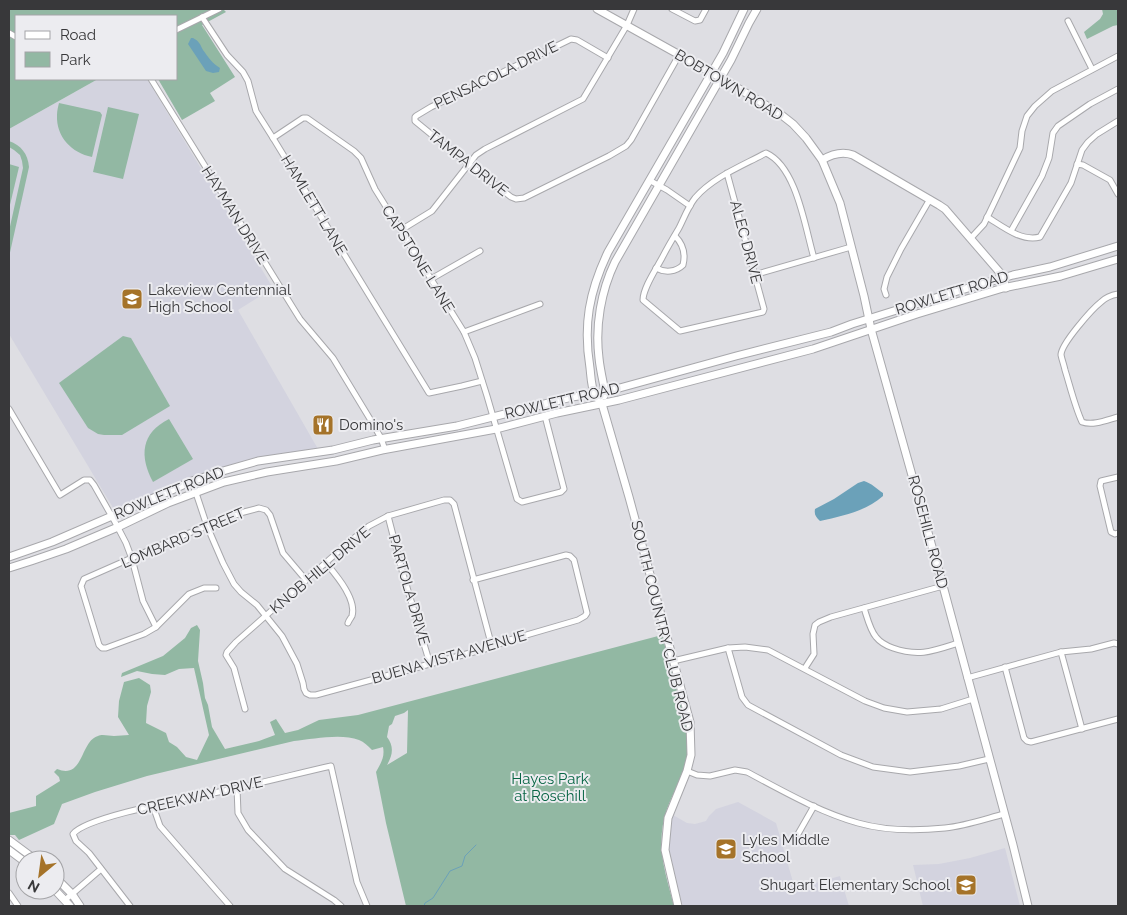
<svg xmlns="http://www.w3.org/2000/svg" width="1127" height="915" font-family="Raleway,sans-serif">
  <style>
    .built { fill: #d3d3df }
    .green { fill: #92b8a3; fill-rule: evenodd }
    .water { fill: #6ba1b9 }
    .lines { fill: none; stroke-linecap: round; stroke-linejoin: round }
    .stream { stroke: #6ba1b9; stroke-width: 1 }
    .street-casing { stroke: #a8a8ac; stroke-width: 7 }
    .secondary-casing { stroke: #a8a8ac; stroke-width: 9 }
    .street { stroke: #fff; stroke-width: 5 }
    .secondary { stroke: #fff; stroke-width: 7 }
    .labels { text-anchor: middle; stroke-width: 4; stroke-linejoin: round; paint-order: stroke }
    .street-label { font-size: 15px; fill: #38383a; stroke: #ececf0 }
    .poi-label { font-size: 15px; fill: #38383a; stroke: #ececf0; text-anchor: start }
    .park-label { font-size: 15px; fill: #076544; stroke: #ececf0 }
  </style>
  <rect width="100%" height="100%" fill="#dedee3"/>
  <g class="built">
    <polygon points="98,79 147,79 273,288 238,310 318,449 215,469 115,511 9,334 9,129"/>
    <polygon points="738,802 776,823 795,889 840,876 849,906 683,906 670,859 668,839 673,815 687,823 695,824 706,821 709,816 716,809"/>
    <polygon points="1005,848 1020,906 923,906 913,865 939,864 970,858"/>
  </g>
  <g class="green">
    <polygon points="9,9 227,9 224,10 226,12 202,25 235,77 210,93 215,101 182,120 158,79 176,79 176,16 16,16 16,79 98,79 9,129"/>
    <polygon points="1102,9 1118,9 1118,25 1113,26 1087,39 1084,32 1100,19 1103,14"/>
    <path d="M59,103L100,112L102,115L92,157C72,153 56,137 57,115C57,111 58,107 59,103Z"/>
    <polygon points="108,107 139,114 123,179 93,172"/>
    <path d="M9,141C21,145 28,154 29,167L9,257V231L23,168L22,161L20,155L14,150L9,147Z"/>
    <polygon points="9,164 19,167 9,209"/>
    <polygon points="123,336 131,338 170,406 122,435 104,435 98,434 88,428 59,383"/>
    <path d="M169,419L193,459L153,482C139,456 141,433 169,419Z"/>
    <path d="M197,625L200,630L198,661L203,683L205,698L208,705L212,727L225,749L259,741L275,735L270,722L276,719L285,733L298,730L319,720L358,715L662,635C667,654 672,672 677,691C683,711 689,729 688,751C687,772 674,789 667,809C655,844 665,872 674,906H406L386,823L376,772C381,763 385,757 383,747L372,750C368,746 364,742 359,740C341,733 313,739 294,741L147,776L95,792L62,804L54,824L19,840L15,835H9V813L36,806V796L60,781L59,777L54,772L57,769C84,780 80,741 98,736C102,734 109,736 114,736C119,736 124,735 129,735L118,717L119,701L124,682L139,678L150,685L151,692L147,706L146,723L166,733L169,742L177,747L186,757L197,760L209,735L194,668L179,669L165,675L152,674L137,671L121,677L122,673L163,656L185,638L191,628ZM408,710L407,753L387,765C393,755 394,746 387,737L389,726L392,724L395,716L404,713Z"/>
  </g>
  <g class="water">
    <path d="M191,38H193C199,41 200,44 203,50C208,57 213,64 220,68L219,72L213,73L206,71L188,44Z"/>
    <path d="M864,481C871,483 877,489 883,493V496C866,511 843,516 820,521C816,517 814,515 815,509L834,499L858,483Z"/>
  </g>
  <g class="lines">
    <polyline class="stream" points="424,906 425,903 433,898 450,871 462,866 465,856 476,845"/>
    <g class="street-casing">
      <g id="street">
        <polyline points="672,9 695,21 700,20 706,9"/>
        <polyline points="202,17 227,55 243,72 248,81 256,111 273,138 429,393 462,386 482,381"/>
        <polyline points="1068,21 1092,69"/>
        <polyline points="176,30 219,9"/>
        <polyline points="9,33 16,37"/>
        <polyline points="608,58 577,40 571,39 431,107 416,116 415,117 415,121 437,139 511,197 516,199 524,198 609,156 626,146 631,140 679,55"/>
        <polyline points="151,79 300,319 333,358 370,419 381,438 385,450"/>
        <polyline points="273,138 303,118 307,118 354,151 361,158 375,189 464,332 475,358 487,396 517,499 522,502 561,492 564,489 545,416"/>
        <polyline points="1077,164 1083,165 1110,180 1118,194"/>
        <path d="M727,173L764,309L763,312L680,331L643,300C643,288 656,269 662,258C667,248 673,238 679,228C684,218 688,207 695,198C713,177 742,166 766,153C797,167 805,228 814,258"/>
        <polyline points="649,180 667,190 690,206"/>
        <path d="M987,217C1002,226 1021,242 1040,237L1071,183L1082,150L1088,142L1097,134L1118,121"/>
        <polyline points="401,230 432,211 476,155 485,149 583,99 627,25 634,9"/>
        <polyline points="1011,231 1042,176 1049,158 1053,133 1058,126 1090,104 1118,89"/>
        <polyline points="971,238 984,224 995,201 1020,148 1022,131 1027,116 1035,106 1052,91 1118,56"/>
        <path d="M656,268C665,273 676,272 683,265C686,253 683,244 675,236"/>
        <polyline points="754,275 851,247"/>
        <polyline points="431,279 480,251"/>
        <path d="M1118,294C1112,295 1106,297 1101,302C1092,309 1061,344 1061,355C1062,360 1064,365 1065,370C1070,386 1075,407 1082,422C1093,426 1107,420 1118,417"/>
        <polyline points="886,295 884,289 887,277 901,249 930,199"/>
        <polyline points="464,332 540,304"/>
        <polyline points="9,409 60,495 84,480 90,480 94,485 115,522 126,543 132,559 143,601 156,627"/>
        <polyline points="1118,477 1101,481 1100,486 1111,532 1115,534 1118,533"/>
        <polyline points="192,481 207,526 223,563 234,584 241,592 257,605 282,636 297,664 303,683 304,689 306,693 310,695 316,695 492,647 506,641 578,620 585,616 587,613 574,560 570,556 566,555 473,580"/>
        <polyline points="388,516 403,574 430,664"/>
        <path d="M326,563C336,575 357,599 352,616C351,618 349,620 348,623"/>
        <polyline points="216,588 204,588 189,594 156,627 144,634 106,648 102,648 99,645 81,586 84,579 184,535 244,512 259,508 266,510 270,515 283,553 306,580"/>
        <path d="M864,608C867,617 870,630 876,637C880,642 887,646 893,648C919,657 933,651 958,643"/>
        <polyline points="728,648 742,697 748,705 841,755 873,767 910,772 959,766 989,759"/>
        <polyline points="1061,652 1082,729"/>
        <polyline points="673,661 728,648 745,647 768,650 865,701 884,708 907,712 941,709 973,699"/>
        <polyline points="1005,667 1024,738 1027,741 1031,742 1118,719"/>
        <polyline points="805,668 814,654 813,634 815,625 819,622 831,617 943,586"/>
        <polyline points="967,678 1061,652 1091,649 1114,643 1118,644"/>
        <polyline points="245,709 234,668 226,655 227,652 236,642 348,543 369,526 388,516 444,500 450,500 454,504 492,647"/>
        <path d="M687,771L697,775L710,776L735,770L747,772C783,791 819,812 858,823C886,831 916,831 945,828C965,826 985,819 1004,814"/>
        <polyline points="237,788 238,813 248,830 285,869 334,900 341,906"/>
        <polyline points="153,806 160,826 230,906"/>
        <polyline points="798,834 814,806"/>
        <polyline points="9,893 18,906"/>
        <polyline points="65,900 101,869"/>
        <path d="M130,906L89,853L76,841L73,834C87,815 209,795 237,788C269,781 300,773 331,766L357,882L367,906"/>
      </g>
    </g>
    <g class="secondary-casing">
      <g id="secondary">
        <path d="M597,9L721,78L779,113L793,124L806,138L822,160C832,154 842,151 853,155L939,205L945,209L1002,275L1006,288"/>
        <polyline points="822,160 840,203 864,296 871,329 943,586 1013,845 1028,906"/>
        <path d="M604,396L605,392C603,381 600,369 599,358C595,326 601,291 615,262L731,60L749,23L757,9"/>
        <polyline points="9,557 52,542 165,493 192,481 223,471 258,461 333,450 373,440 457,426 572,397 605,392 736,356 831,332 852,324 951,293 1013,275 1050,267 1118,246"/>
        <polyline points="9,568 31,561 66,549 118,527 168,503 224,482 267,472 336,461 382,450 496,429 557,413 619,400 813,349 917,314 1003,288 1061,276 1118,259"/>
        <polyline points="9,840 36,860"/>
        <polyline points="9,850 25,862"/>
        <polyline points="55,877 72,894 80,906"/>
        <polyline points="55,890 70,906"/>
        <path d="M678,906L665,850L668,818L687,771L691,755L690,722L629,497L602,404C600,401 597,398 595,395C591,387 591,376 590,368C583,325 589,292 608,252L723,53L744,9"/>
      </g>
    </g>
    <use href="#street" class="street"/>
    <use href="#secondary" class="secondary"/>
  </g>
  <defs>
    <g id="school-square" transform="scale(1.125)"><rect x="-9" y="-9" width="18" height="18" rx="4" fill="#a57329" stroke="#ececf0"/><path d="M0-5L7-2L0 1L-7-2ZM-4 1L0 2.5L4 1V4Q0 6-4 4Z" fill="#fff"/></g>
    <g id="restaurant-square" transform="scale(1.125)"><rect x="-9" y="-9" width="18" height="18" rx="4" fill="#a57329" stroke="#ececf0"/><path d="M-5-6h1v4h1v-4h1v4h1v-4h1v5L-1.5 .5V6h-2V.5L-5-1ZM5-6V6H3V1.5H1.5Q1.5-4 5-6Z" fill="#fff"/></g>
  </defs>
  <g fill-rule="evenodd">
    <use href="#school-square" x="132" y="299"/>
    <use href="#restaurant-square" x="323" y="425"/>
    <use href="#school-square" x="726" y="849"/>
    <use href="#school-square" x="966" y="885"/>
  </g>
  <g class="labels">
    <g class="street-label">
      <text transform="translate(496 75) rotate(-26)" y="5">PENSACOLA DRIVE</text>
      <text transform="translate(729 85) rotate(31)" y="5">BOBTOWN ROAD</text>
      <text transform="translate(468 163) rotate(38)" y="5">TAMPA DRIVE</text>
      <text transform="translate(314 205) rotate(59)" y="5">HAMLETT LANE</text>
      <text transform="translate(235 215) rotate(58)" y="5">HAYMAN DRIVE</text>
      <text transform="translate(746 242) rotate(75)" y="5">ALEC DRIVE</text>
      <text transform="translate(418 259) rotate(58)" y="5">CAPSTONE LANE</text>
      <text transform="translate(952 293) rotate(-17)" y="5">ROWLETT ROAD</text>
      <text transform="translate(562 401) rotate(-13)" y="5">ROWLETT ROAD</text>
      <text transform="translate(169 493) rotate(-22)" y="5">ROWLETT ROAD</text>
      <text transform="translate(928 532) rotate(75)" y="5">ROSEHILL ROAD</text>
      <text transform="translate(183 538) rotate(-23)" y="5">LOMBARD STREET</text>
      <text transform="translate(320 570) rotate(-40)" y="5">KNOB HILL DRIVE</text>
      <text transform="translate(409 590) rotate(74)" y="5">PARTOLA DRIVE</text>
      <text transform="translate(662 626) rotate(76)" y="5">SOUTH COUNTRY CLUB ROAD</text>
      <text transform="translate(449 657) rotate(-16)" y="5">BUENA VISTA AVENUE</text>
      <text transform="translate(200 796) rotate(-13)" y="5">CREEKWAY DRIVE</text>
    </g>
    <g class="poi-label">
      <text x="148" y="295">Lakeview Centennial<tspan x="148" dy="17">High School</tspan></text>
      <text x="339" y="430">Domino's</text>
      <text x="742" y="845">Lyles Middle<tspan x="742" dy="17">School</tspan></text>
      <text x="950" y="890" text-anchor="end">Shugart Elementary School</text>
    </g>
    <g class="park-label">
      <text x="550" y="784">Hayes Park<tspan x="550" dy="17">at Rosehill</tspan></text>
    </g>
  </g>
  <rect width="1127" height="915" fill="none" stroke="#38383a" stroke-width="20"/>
  <rect x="15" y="15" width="162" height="65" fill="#ececf0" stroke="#a4a4a7"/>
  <rect x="25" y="31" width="25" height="8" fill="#ffffff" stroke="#a4a4a7"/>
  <text x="60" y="40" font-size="15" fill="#38383a">Road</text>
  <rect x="25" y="52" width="25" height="15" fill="#92b8a3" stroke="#a4a4a7"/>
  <text x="60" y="65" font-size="15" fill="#38383a">Park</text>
  <g transform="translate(40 875) rotate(209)"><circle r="24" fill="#ececf0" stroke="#a4a4a7"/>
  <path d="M0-4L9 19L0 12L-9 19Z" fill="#a57329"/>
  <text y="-8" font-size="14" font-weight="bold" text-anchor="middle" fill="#38383a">N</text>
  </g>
</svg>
